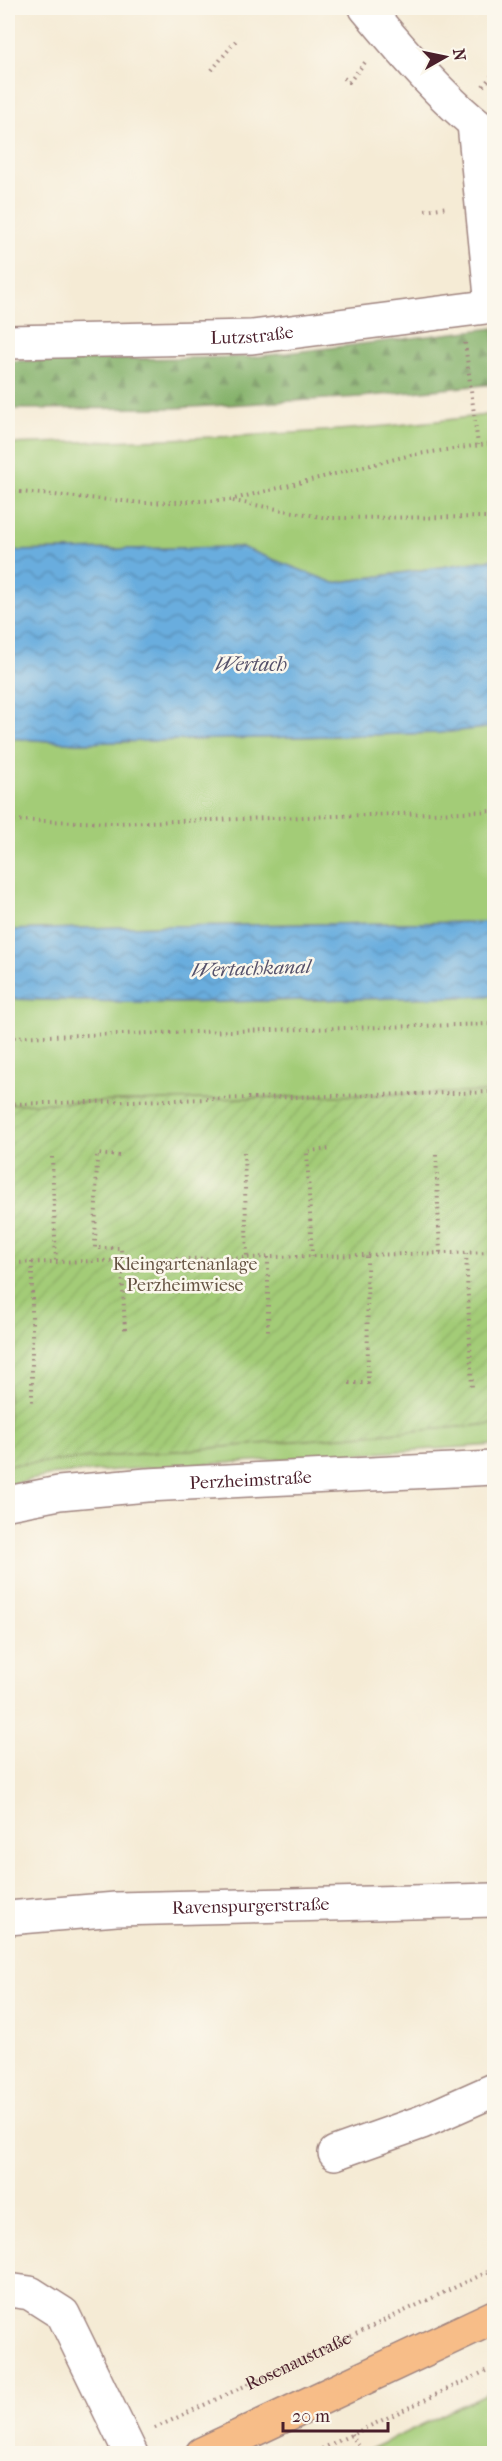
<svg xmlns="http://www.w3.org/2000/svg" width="502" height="2461" font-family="'IM FELL French Canon',serif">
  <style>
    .green { fill: #a3cc77; stroke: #767651; stroke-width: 1.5 }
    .forest { fill: url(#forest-firs); stroke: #66684a; stroke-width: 1.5 }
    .garden { fill: url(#garden-furrows); stroke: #767651; stroke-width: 1.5 }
    .water { fill: url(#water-waves); stroke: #5a6684; stroke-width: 1.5 }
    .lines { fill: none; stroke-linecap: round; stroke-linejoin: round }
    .minor-casing { stroke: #a08580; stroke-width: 36 }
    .major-casing { stroke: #a08580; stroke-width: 36 }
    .path { stroke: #a08580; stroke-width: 4; stroke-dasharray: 1.5 4.5; stroke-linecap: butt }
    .minor { stroke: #fff; stroke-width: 33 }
    .major { stroke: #f7bd88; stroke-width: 33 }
    .labels { text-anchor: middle; stroke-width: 5; stroke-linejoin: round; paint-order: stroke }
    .street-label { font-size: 18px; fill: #4a1f2b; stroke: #fbf7ec }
    .park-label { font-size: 18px; fill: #655342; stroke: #fbf7ec }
    .water-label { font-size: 20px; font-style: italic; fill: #55516a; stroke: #fbf7ec }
  </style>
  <defs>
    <pattern id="forest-firs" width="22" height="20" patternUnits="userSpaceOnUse" patternTransform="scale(1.5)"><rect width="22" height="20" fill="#82b068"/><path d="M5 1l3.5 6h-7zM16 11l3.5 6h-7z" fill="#6c8f56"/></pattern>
    <pattern id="garden-furrows" width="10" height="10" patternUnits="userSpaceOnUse" patternTransform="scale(1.5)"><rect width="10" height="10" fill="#a3cc77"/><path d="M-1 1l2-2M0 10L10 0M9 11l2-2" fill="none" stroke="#8eaf67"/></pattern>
    <pattern id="water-waves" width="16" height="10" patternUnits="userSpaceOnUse" patternTransform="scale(1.5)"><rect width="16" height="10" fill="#69adde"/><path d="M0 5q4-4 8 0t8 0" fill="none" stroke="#588cb4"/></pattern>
  </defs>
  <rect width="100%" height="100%" fill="#fbf7ec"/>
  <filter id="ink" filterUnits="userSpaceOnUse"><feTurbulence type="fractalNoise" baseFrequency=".0167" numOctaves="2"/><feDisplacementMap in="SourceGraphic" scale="12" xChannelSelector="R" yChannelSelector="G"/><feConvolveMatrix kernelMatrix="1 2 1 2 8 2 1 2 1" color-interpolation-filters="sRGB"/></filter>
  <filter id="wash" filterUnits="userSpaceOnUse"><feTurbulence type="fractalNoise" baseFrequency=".008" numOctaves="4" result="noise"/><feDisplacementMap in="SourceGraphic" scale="24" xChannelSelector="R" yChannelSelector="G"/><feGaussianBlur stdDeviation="1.35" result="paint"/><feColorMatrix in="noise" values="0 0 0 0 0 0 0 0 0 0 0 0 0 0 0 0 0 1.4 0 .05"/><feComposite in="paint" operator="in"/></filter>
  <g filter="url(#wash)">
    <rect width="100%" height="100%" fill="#f5ebd5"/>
    <g class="green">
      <path d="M494,414V559L333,583L241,547L8,551V444C170,439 333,436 494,414Z"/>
      <polygon points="494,727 494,920 485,922 165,926 8,930 8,738 78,743 440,733"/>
      <polygon points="494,996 494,1092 8,1104 8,999 173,1003"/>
      <polygon points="494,1424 494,1445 57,1474 8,1485 8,1465 10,1465"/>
      <polygon points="494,2390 494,2453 361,2453 363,2453"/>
    </g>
    <polygon class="forest" points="494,328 494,384 360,397 175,408 8,409 8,361 254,357"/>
    <polygon class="garden" points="494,1092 494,1424 8,1465 8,1104"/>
    <g class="water">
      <polygon points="241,547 334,583 494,559 494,727 440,733 78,743 8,738 8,551"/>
      <polygon points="494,920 494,996 173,1003 8,999 8,930 165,926 485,922"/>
    </g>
  </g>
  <g filter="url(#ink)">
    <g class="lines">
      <g class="minor-casing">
        <g id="minor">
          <path d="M366,8C401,50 449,107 494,138"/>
          <polyline points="474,124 492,306"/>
          <path id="s2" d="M8,342L252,337L494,306"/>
          <path id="s3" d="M8,1503L59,1493L147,1485L494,1468"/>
          <path id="s4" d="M8,1918L116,1909L494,1900"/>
          <polyline points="335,2153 422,2122 494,2090"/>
          <polyline points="8,2290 30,2293 63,2314 131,2454"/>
        </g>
      </g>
      <g class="major-casing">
        <polyline id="major" points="202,2454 494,2317"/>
      </g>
      <g class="path">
        <polyline points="212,70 238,38"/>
        <polyline points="344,78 349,82 367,60"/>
        <polyline points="483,86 494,73"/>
        <polyline points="425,210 448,207"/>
        <polyline points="465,343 478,445"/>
        <polyline points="8,491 145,503 230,500 411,455 494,443"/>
        <polyline points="233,501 327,518 494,517"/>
        <polyline points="8,820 115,823 494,811"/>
        <polyline points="8,1037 494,1024"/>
        <polyline points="8,1104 494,1092"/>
        <polyline points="8,1150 9,1150"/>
        <polyline points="244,1152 247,1258"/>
        <polyline points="436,1155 440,1253"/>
        <polyline points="119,1156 97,1154 95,1248 121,1248 125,1330"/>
        <polyline points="52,1157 56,1262"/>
        <polyline points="466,1253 472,1388"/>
        <polyline points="268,1257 268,1332"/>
        <polyline points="312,1257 307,1151 332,1149"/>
        <polyline points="32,1262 32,1405"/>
        <polyline points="8,1263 494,1252"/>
        <polyline points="349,1383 368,1383 367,1255"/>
        <path id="s1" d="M155,2428L494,2269"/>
        <polyline points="351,2434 363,2453"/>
        <polyline points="311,2454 494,2367"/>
      </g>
      <use href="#minor" class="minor"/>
      <use href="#major" class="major"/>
    </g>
  </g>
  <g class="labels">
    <g class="street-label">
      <text dy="6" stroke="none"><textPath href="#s2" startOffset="244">Lutzstraße</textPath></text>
      <text dy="6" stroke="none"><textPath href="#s3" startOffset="244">Perzheimstraße</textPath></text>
      <text dy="6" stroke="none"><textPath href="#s4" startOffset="243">Ravenspurgerstraße</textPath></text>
      <text dy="6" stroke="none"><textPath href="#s1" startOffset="158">Rosenaustraße</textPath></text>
    </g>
    <g class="park-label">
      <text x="185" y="1270">Kleingartenanlage<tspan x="185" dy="21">Perzheimwiese</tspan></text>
    </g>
    <g class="water-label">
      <text x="251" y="671">Wertach</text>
      <text transform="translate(251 968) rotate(-2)" y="7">Wertachkanal</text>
    </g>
  </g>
  <rect width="502" height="2461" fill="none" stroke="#fbf7ec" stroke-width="30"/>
  <g transform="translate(445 57) rotate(81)" stroke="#fbf7ec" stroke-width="4.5" paint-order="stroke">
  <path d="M0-4.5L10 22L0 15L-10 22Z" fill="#4a1f2b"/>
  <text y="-9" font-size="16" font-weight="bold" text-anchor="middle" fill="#4a1f2b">N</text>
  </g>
  <path d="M283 2422v9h105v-9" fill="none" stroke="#4a1f2b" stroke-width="3"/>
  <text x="292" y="2422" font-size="18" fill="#4a1f2b" stroke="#fbf7ec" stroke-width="4.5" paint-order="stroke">20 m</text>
</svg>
